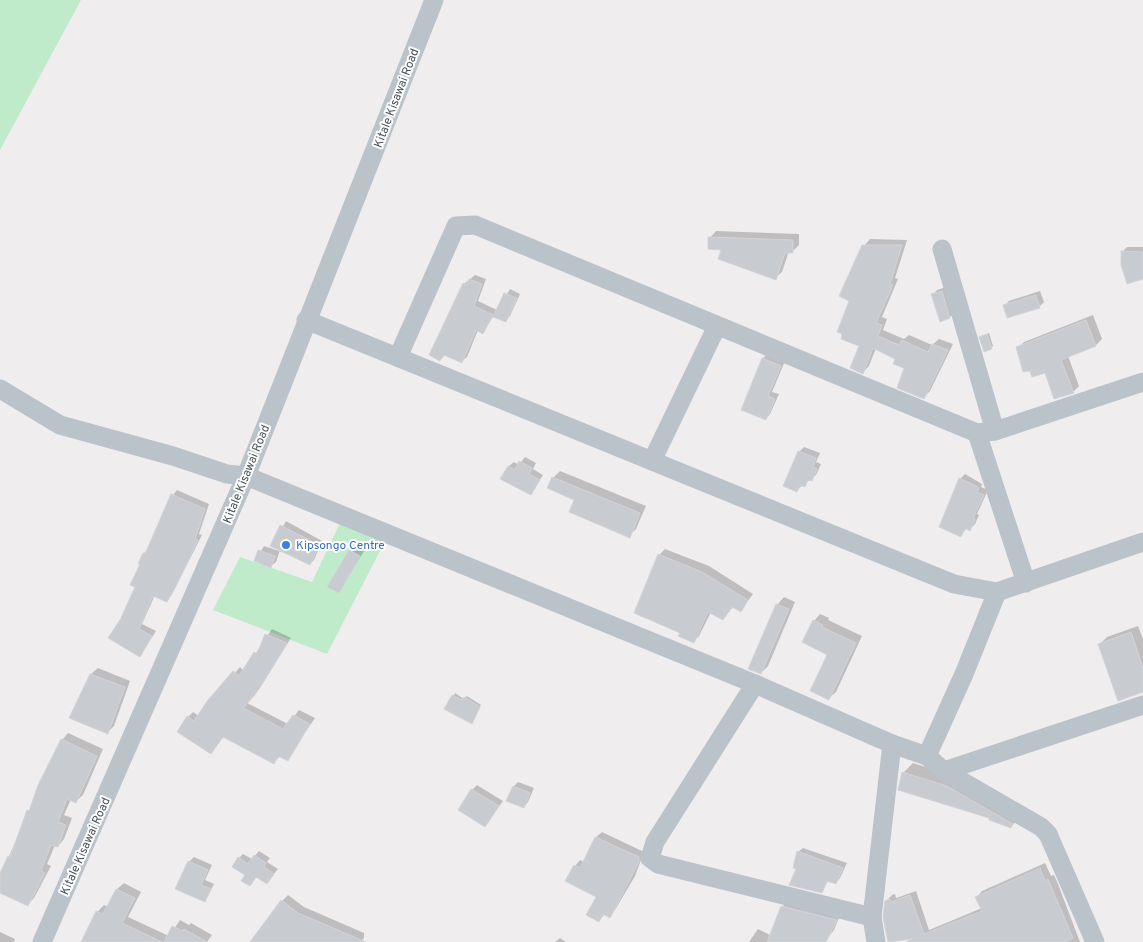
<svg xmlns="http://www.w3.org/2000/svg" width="1143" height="942" font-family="Overpass,sans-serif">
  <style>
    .green { fill: #bfebcb }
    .shadow { fill: #0003 }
    .building { fill: #c8cbcf; stroke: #d2d4d8 }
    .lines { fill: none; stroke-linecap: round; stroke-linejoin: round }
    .minor { stroke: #bac3c9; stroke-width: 19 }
    .shop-dot { fill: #3f7fe0; stroke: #fff; stroke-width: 2 }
    .labels { text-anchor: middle; stroke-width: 4; stroke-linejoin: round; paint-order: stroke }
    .street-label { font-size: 12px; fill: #475359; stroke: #fff }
    .shop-label { font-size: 12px; fill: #366cbe; stroke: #fff; text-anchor: start }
  </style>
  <rect width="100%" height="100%" fill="#f0edee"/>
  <g class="green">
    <polygon points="0,0 81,0 0,150"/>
    <polygon points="340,523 384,543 327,654 213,610 240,557 312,582"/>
  </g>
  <g class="shadow">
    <polygon points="716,231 799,234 799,245 792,252 789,251 782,272 775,278 723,249 710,238"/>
    <polygon points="870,239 907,240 895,278 898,279 882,317 887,319 883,330 904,339 909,335 932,345 939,339 953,344 930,391 924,397 897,358 876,348 869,366 863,372 861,345 851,300 864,246"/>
    <polygon points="1127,247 1143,247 1143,277 1122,252"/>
    <polygon points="475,275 486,279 478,301 497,310 510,289 520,294 510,316 505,321 494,315 483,332 478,330 467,357 462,361 445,354 440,359 464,284"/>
    <polygon points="947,287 955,312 950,317 941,320 933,295 937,290"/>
    <polygon points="1040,291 1044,302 1039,307 1004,306 1009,301"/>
    <polygon points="1093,315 1102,339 1096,345 1068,356 1079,386 1073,392 1046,372 1031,369 1018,348 1024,342"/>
    <polygon points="989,333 993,346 991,348 981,337"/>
    <polygon points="768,354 785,361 772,392 779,394 770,414 766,419 743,410 763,358"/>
    <polygon points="804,447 820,453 816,462 821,464 816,475 797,490 799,452"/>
    <polygon points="525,457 536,463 533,469 543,475 531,494 509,466 514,462 519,465"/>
    <polygon points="560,471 646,506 636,529 629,536 575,500 553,478"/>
    <polygon points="965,474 982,484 981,487 988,490 977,514 979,515 975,524 970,529 967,528 961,535 960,479"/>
    <polygon points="177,490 209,504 199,534 202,535 171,596 166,601 155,595 142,624 156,631 140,656 121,620 136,586 144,553 149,549 173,495"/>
    <polygon points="286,521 322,541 314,560 310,564 280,550 276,562 271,566 255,560 264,546 279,551 280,550 272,546"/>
    <polygon points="354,546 364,551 339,592 329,586"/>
    <polygon points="665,549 709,566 753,594 741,610 734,606 723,619 711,612 699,636 693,642 681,632 659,555"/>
    <polygon points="784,597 795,602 768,666 761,673 777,605"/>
    <polygon points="820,614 829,618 828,620 862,636 836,692 829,698 829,654 814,621"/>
    <polygon points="1138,626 1143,639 1143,691 1100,644 1107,637"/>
    <polygon points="272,629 291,638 260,688 247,703 288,724 299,710 315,718 287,759 280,756 274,763 224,736 211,753 188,717 193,712 199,716 240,667 244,671"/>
    <polygon points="98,668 130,681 114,726 108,732 84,693 91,674"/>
    <polygon points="455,693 464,699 467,696 481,705 473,720 446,709"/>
    <polygon points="68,733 103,749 83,795 76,801 71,799 64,815 72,818 64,839 58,846 55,845 47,864 51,866 34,898 27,905 0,892 0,876 62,740"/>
    <polygon points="913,763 957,777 1021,817 1011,826 991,817 903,773"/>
    <polygon points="518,782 534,788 528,802 524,807 514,786"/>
    <polygon points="477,785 503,801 485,826 472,790"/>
    <polygon points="602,832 644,852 635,876 615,910 610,916 605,914 598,921 597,897 575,866 580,860 584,862 596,837"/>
    <polygon points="803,848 847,863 840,878 836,883 829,880 821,892 798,852"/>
    <polygon points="259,851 270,858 267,862 278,869 267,882 257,876 250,885 239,858 243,854 252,859"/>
    <polygon points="194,857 212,865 205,880 214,884 205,901 189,862"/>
    <polygon points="1045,863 1051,876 1054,875 1058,884 1080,942 915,942 913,938 889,942 885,917 886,901 892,895 895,894 896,898 916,891 929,930 982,908 977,897 982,891"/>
    <polygon points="124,883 141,892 128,917 169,936 180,920 189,925 191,923 212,935 207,942 82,942 97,912 104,905 108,907 117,889"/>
    <polygon points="288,895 304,907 364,933 364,938 360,942 264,942 282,901"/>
    <polygon points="787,902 840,915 834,930 824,942 749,942 758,929 770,935 782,907"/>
    <polygon points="0,932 15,939 14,942 0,942"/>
    <polygon points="560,938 566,942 555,942"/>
  </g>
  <g class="building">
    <polygon points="708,237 793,240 793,253 785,253 776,280 718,259 721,250 708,249"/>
    <polygon points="862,245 902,245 890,284 893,285 876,323 882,325 878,336 899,345 902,340 928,352 932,344 948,350 924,399 897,388 904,368 893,364 895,359 873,348 863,374 850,368 859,346 841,339 842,334 837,332 849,301 839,296"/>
    <polygon points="1121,251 1143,252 1143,279 1127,284 1121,265"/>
    <polygon points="469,279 482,284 474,306 493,315 483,334 476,330 462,363 444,355 440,361 429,355 463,283 467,285"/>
    <polygon points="942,291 950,318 940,322 931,294"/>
    <polygon points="504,293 517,298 506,322 493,317"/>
    <polygon points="1036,295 1040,308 1007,318 1003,305"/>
    <polygon points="1086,320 1096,346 1061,360 1074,393 1054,399 1045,373 1032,377 1030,371 1023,372 1016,347"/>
    <polygon points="987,334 992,349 984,352 979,337"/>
    <polygon points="762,358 781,366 768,396 775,399 766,420 741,410"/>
    <polygon points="798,451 816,458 813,467 817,469 812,481 808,480 805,487 800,485 797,492 783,486"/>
    <polygon points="519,461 532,468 529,474 540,480 531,495 500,479 508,466 515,470"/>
    <polygon points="552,477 640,513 630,538 569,512 574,500 547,488"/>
    <polygon points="959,478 974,485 979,488 977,492 984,495 973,518 975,519 970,531 965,528 961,537 939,527"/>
    <polygon points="171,494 205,509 195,539 198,540 176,586 167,602 153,596 139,629 152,636 140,657 108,638 120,620 135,587 130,585 140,564 138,564 143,553 145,554"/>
    <polygon points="280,525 319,545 310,565 270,546"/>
    <polygon points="258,550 275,556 271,568 254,561"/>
    <polygon points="349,550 360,556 339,593 327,587"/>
    <polygon points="658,554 702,572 748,600 741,612 732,607 723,620 708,612 694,643 678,636 680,633 634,613"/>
    <polygon points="776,604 789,609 761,674 748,669"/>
    <polygon points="813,620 823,625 822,627 856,643 829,700 810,691 827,655 802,642"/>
    <polygon points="1131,632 1143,668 1143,692 1118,701 1098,644"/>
    <polygon points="265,634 287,643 255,695 243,708 283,729 293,715 310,724 288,761 278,756 274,764 223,737 211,754 177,732 187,716 194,721 208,700 233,671 239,676 254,652 257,654"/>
    <polygon points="90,674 125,687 108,734 69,718"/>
    <polygon points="452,695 462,700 464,697 480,707 472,724 444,709"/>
    <polygon points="61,739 97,756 76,803 67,799 58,822 66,825 58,847 51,845 41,871 45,873 28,906 0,893 0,873 8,856 10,857 27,810 29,811 38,785"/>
    <polygon points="902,772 947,786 1013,824 1011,828 989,820 989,818 898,790"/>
    <polygon points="513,786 530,793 524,808 506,801"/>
    <polygon points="471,789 499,806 485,827 458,810"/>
    <polygon points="595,837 639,857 639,862 610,918 603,914 599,922 586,915 596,897 565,881 574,865 580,868"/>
    <polygon points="797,851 843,868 836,884 827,881 822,893 789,885 796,869 793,868"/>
    <polygon points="254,855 266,863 264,867 274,874 267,884 256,877 250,886 241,881 245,875 232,867 238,857 248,864"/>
    <polygon points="188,861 208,870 201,885 211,889 205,902 175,889"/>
    <polygon points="1040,868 1045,881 1048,879 1073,938 1066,942 906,942 912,939 888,942 883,917 885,901 890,899 891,902 910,895 924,934 982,911 975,897"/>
    <polygon points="116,889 135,898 122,923 162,942 81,942 96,911 103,914"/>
    <polygon points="281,900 298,913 366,942 250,942"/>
    <polygon points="781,906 837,920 826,942 767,942"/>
    <polygon points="172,926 183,931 184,929 207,942 164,942"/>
  </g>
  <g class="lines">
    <g class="minor">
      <polyline points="942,249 995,431"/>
      <polyline points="306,320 954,584 997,592 1143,542"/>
      <polyline points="398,357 456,226 475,225 977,433 995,431 1143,382"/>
      <polyline points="0,389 60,425 173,456 227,474 246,476 755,684 892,744 927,756 944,771 1041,827 1048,834 1095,942"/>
      <polyline points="977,433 1026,583"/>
      <polyline points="652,461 717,326"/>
      <polyline points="755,684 655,842 650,858 658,864 872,917"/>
      <polyline points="927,756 964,674 997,592"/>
      <polyline points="944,771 1143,705"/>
      <polyline points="42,942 246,476 434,0"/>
      <polyline points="876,942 872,917 892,744"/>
    </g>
  </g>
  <circle class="shop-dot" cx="286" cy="545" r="5"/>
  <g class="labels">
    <g class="street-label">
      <text transform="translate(396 98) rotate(-69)" y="4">Kitale Kisawai Road</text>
      <text transform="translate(246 474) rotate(-68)" y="4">Kitale Kisawai Road</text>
      <text transform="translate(85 846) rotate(-66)" y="4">Kitale Kisawai Road</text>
    </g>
    <g class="shop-label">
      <text x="296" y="549">Kipsongo Centre</text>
    </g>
  </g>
</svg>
